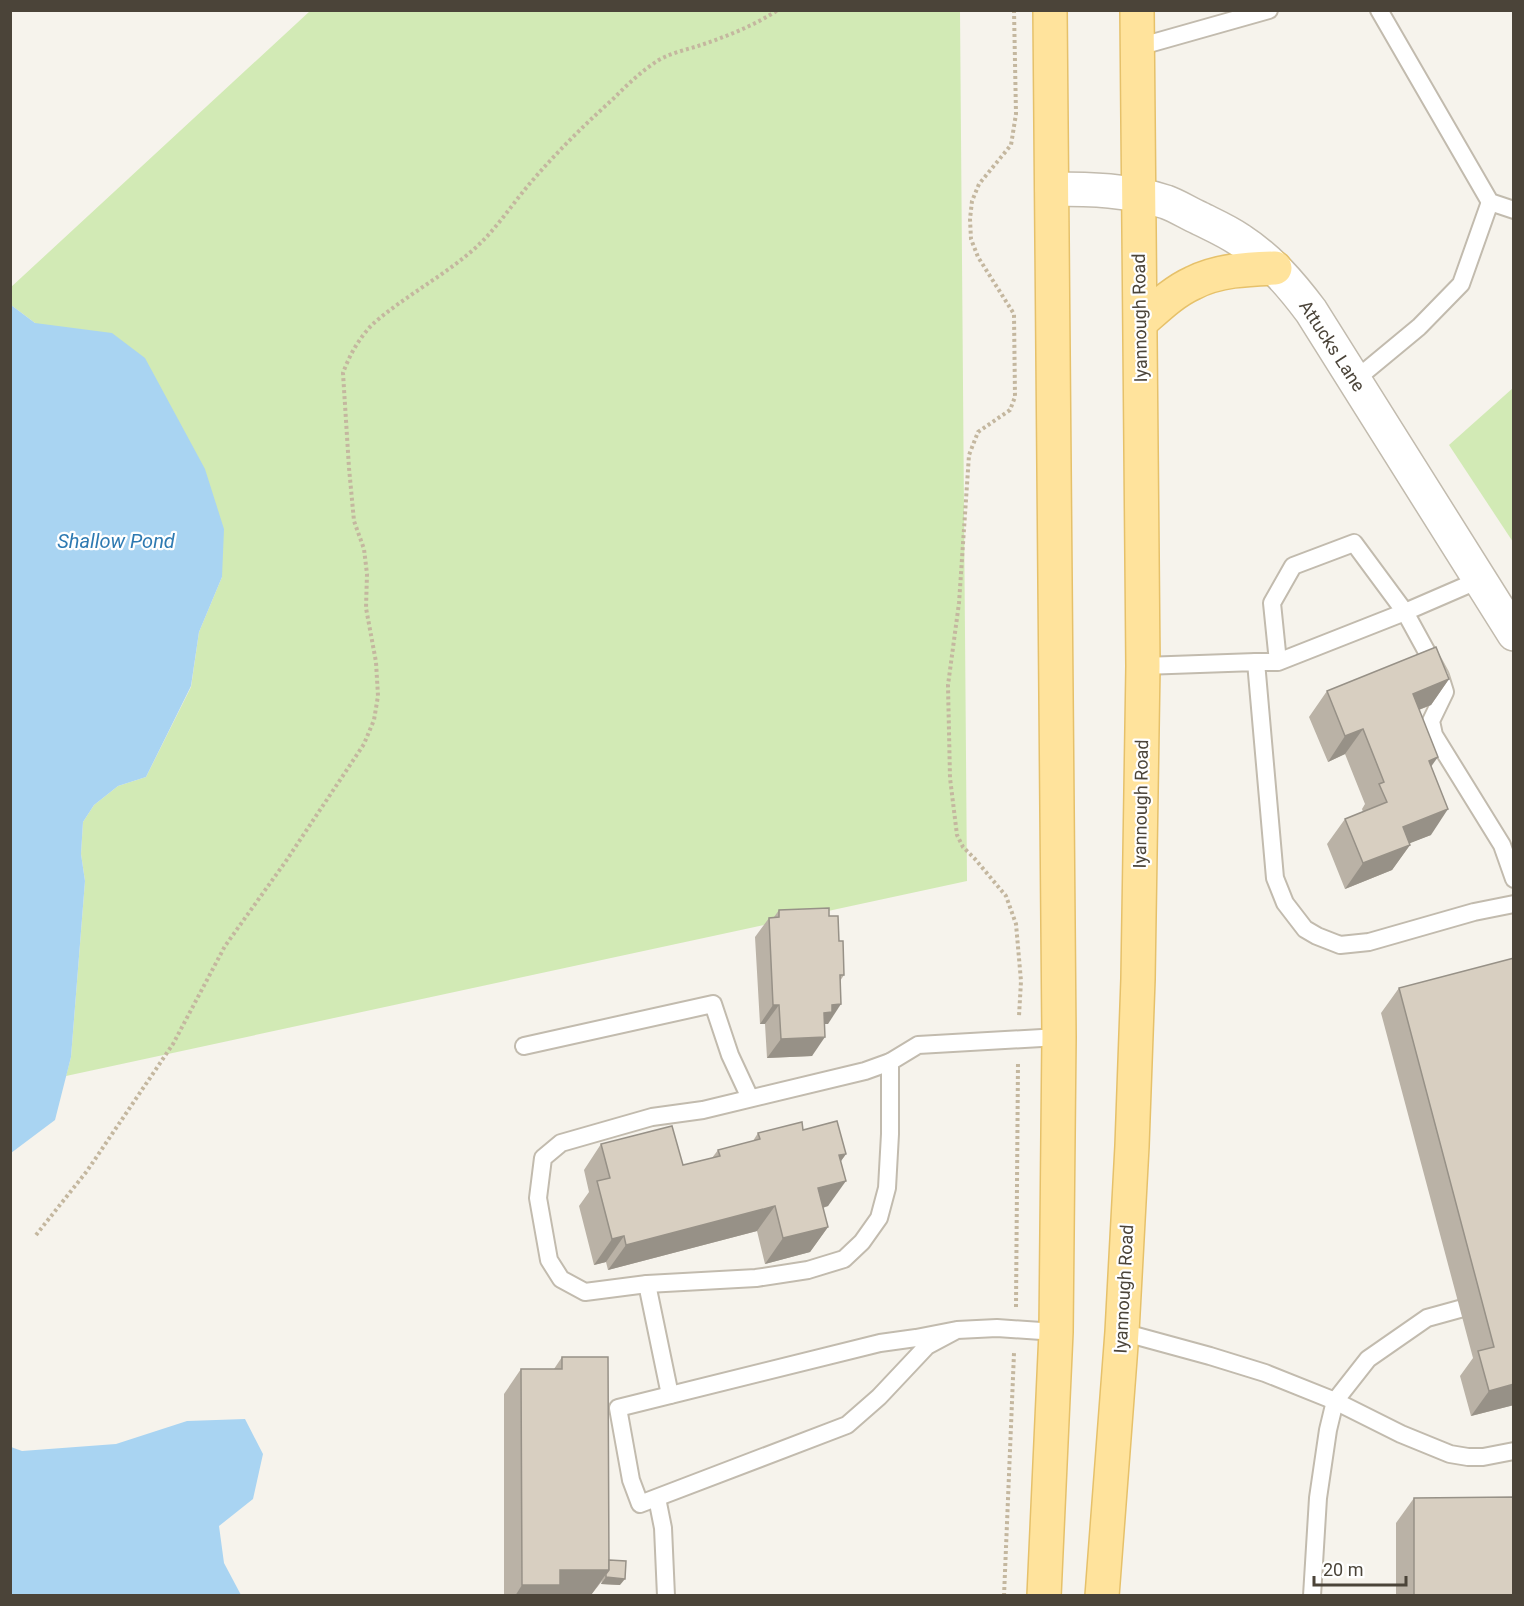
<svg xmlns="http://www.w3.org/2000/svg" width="1524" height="1606" font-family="Roboto,sans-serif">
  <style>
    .green { fill: #d2eab5 }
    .water { fill: #a9d4f2 }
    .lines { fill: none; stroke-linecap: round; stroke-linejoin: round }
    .lane-casing { stroke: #c2bbae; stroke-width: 20 }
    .street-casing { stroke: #c2bbae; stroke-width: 36 }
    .primary-casing { stroke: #e6c16a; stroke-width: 36 }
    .path { stroke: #c4b79f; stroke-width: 4; stroke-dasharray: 3 3; stroke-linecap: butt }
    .lane { stroke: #fff; stroke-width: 16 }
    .street { stroke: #fff; stroke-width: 33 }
    .primary { stroke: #ffe39c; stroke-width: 33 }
    .wall { fill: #bab2a6 }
    .shaded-wall { fill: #979187 }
    .building { fill: #d8cfc1; stroke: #979187; stroke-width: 1.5 }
    .labels { text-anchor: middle; stroke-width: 4.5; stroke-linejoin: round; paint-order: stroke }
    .street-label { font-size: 18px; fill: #4b4439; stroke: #fff }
    .water-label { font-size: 20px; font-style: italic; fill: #2e7ab2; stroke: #fff }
  </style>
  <rect width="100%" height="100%" fill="#f6f3ec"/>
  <g class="green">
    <polygon points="310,11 960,11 967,881 66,1076 71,1057 85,881 81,854 83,822 94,805 118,786 146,777 191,687 199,632 222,577 35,323 11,305 10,288"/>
    <polygon points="1513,388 1513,542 1449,445"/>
  </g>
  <g class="water">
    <polygon points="11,305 35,323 112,333 145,358 205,469 224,529 222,577 199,632 191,686 146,777 118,786 94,805 83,822 81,854 85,881 71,1057 55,1120 11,1153"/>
    <polygon points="245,1419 263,1454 253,1499 219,1526 224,1563 241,1595 11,1595 11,1447 22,1451 116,1444 187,1421"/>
  </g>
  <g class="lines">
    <g class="lane-casing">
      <g id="lane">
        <polyline points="1379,10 1490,202 1514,210"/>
        <polyline points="1138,47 1269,10"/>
        <polyline points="1355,380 1419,327 1461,284 1490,202"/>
        <polyline points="1479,580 1405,612 1440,676 1445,692 1431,721 1434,735 1502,845 1514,879"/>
        <polyline points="1256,662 1278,662 1272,603 1293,566 1354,543 1405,612 1278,662"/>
        <polyline points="1143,666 1256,662 1275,878 1285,903 1305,929 1317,936 1340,945 1369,942 1474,912 1514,904"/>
        <polyline points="524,1046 713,1004 730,1055 750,1098"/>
        <polyline points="647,1284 756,1278 808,1270 844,1259 862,1242 879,1218 887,1188 890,1134 890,1062"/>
        <polyline points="957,1330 927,1346 879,1397 847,1425 640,1504 631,1480 618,1408 880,1343 916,1338 957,1330 997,1328 1056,1332"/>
        <polyline points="1122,1332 1210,1356 1265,1373 1335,1401 1401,1434 1450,1454 1468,1457 1483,1457 1514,1451"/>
        <polyline points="670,1395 647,1284 585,1292 561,1279 549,1260 538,1198 543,1158 561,1143 652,1117 703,1110 865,1071 890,1062 918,1045 1059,1037"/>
        <polyline points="657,1498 663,1528 666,1596"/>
        <polyline points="1312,1596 1318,1498 1328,1430 1335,1401 1368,1359 1427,1318 1514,1294"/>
      </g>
    </g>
    <g class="street-casing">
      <path id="street" d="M1052,189C1090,189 1129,190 1166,202C1177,206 1188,213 1199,218C1213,225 1227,231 1240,240C1269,259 1290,283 1311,311L1514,634"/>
    </g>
    <g class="primary-casing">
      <g id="primary">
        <path d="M1141,322C1157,308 1173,292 1193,283C1218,270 1248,269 1275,268"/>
        <polyline points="1044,1596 1056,1332 1059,1037 1050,10"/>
        <polyline points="1102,1596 1122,1332 1132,1146 1138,979 1143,666 1137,10"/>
      </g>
    </g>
    <g class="path">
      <polyline points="1014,10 1016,114 1011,145 979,184 972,201 970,219 971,239 978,257 1014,314 1015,397 1010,410 978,432 969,455 959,603 948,685 950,778 957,835 963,847 975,859 1006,896 1016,924 1021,981 1019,1016"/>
      <path d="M36,1235L87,1171L173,1044L225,946L286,861L364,744L374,720L378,696L376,662L366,608L367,574L364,549L354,521L349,468L343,373C349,356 360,336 374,323C405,296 442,277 473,250C496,230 512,204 532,181C557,152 583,126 612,100C625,87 638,74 653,64C667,53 687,50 704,44C730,35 755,25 778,10"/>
      <polyline points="1016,1307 1018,1062"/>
      <polyline points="1004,1596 1014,1353"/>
    </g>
    <use href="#lane" class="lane"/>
    <use href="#street" class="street"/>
    <use href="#primary" class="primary"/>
  </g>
  <g class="wall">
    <polygon points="1449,679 1431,705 1419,710 1431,767 1431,835 1409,843 1410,845 1392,870 1345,889 1327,844 1345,819 1363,812 1362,809 1365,804 1345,754 1328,762 1309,717 1327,691"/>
    <polygon points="779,910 829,916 839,941 844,975 840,981 828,1024 824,1024 812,1056 767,1058 765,1024 760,1024 755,937 769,918 774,917"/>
    <polygon points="1399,988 1514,1405 1471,1416 1460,1376 1473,1358 1381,1013"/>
    <polygon points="803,1130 846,1154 841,1161 828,1206 823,1208 828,1227 810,1252 765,1264 757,1231 608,1270 606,1262 594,1265 579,1206 589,1192 584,1170 601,1144 683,1165 712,1158 718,1150 753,1141 758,1133"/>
    <polygon points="562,1357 609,1560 620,1585 601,1584 602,1581 591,1595 504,1596 504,1394 521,1369 554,1369"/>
    <polygon points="1414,1498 1514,1596 1396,1596 1396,1523"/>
  </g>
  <g class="shaded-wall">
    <polygon points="1449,679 1431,705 1395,719 1413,694"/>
    <polygon points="1363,729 1345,754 1328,762 1345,736"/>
    <polygon points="1438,757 1420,782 1429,761"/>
    <polygon points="1448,809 1431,835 1385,853 1403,827"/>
    <polygon points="1410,845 1392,870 1345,889 1363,863"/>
    <polygon points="841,1004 828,1024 823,1024 824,1013 832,1005"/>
    <polygon points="773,1005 779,1005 765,1024 760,1024"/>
    <polygon points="825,1037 812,1056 767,1058 781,1039"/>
    <polygon points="846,1154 828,1179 839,1155"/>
    <polygon points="846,1181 828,1206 800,1214 818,1188"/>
    <polygon points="775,1206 757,1231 608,1270 626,1245"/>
    <polygon points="828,1227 810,1252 765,1264 783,1238"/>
    <polygon points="624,1236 606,1262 594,1265 612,1239"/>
    <polygon points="1514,1384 1514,1405 1471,1416 1489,1391"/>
    <polygon points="560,1570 609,1570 591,1595 515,1596 522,1585"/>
    <polygon points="606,1577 625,1579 620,1585 601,1584"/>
  </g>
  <g class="building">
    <polygon points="1436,647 1449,679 1413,694 1438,757 1429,761 1448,809 1403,827 1410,845 1363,863 1345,819 1387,802 1379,784 1384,782 1363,729 1345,736 1327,691"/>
    <polygon points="829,908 829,916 838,916 839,941 843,941 844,975 840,975 841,1004 832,1005 832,1012 824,1013 825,1037 781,1039 779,1005 773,1005 769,918 779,917 779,910"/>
    <polygon points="1514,958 1514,1384 1489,1391 1478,1351 1494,1347 1399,988"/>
    <polygon points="837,1121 846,1154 839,1155 846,1181 818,1188 828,1227 783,1238 775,1206 626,1245 624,1236 612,1239 597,1181 610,1178 601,1144 672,1126 683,1165 720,1156 718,1150 760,1139 758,1133 802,1122 803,1130"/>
    <polygon points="562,1357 608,1357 609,1570 560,1570 560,1585 522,1585 521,1369 562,1369"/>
    <polygon points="1514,1497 1514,1596 1414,1596 1414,1498"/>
    <polygon points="609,1560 626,1561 625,1579 606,1577 606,1574 609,1570"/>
  </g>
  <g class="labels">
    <g class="street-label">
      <text transform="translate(1140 318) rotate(-91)" y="6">Iyannough Road</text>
      <text transform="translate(1332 346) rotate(57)" y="6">Attucks Lane</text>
      <text transform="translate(1141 804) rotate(-89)" y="6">Iyannough Road</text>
      <text transform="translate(1124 1289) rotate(-87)" y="6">Iyannough Road</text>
    </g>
    <g class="water-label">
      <text x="116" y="548">Shallow Pond</text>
    </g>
  </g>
  <rect width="1524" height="1606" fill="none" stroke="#4b4439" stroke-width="24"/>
  <path d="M1314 1576v9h92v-9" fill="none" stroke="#4b4439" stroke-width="3"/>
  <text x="1323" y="1576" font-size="18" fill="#4b4439" stroke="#ffffff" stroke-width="4.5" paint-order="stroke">20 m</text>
</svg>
